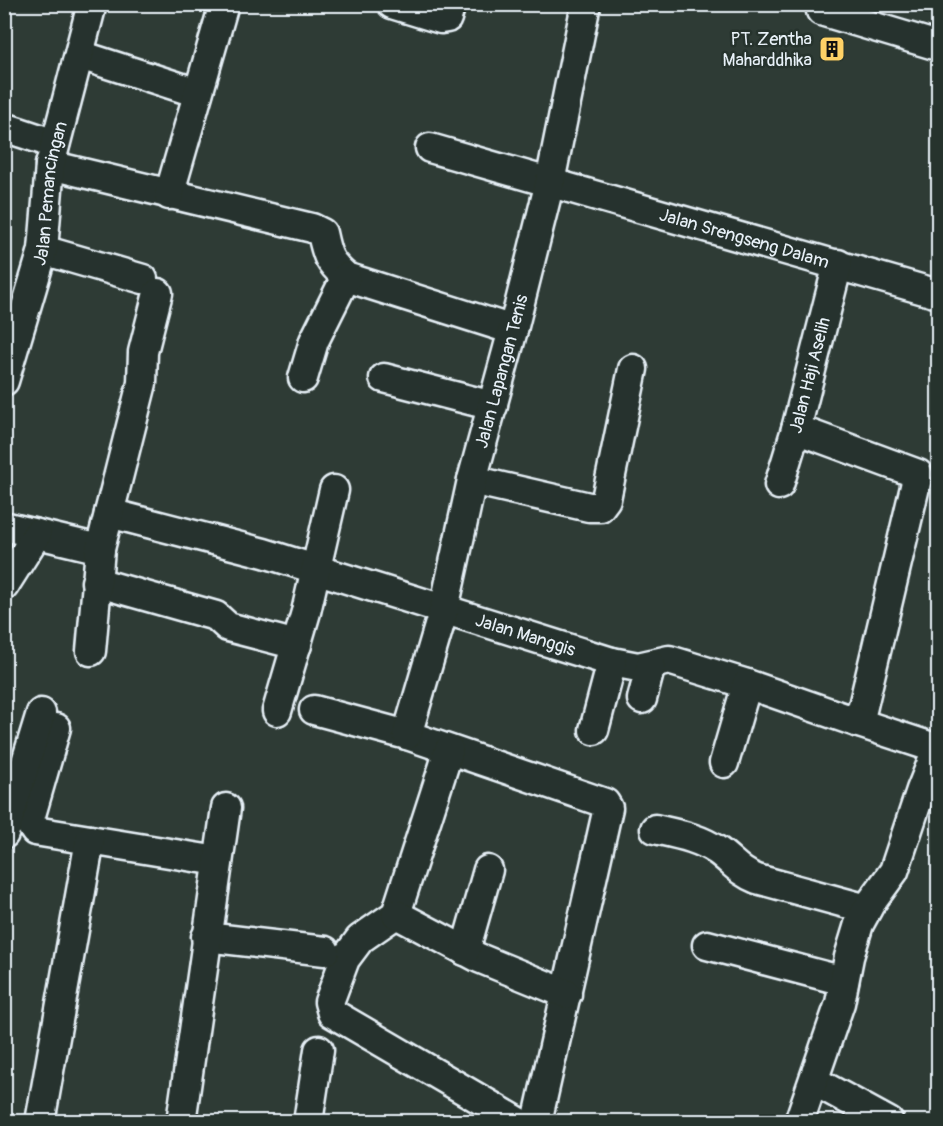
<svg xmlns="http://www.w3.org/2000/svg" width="943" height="1126" font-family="Pangolin,sans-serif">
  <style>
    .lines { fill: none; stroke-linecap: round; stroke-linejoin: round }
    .minor-casing { stroke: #e8f1f8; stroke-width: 33 }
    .minor { stroke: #26332d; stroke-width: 28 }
    .labels { text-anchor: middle; stroke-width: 5; stroke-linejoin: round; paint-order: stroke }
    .poi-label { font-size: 18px; fill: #e8f1f8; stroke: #26332d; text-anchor: end }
    .street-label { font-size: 18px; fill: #e8f1f8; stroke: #26332d }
  </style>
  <rect width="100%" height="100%" fill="#2e3b35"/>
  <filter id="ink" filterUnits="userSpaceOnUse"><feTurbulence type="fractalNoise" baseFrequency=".0167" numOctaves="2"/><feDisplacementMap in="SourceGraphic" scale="12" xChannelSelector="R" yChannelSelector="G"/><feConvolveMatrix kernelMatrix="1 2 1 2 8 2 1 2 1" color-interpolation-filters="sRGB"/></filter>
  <g filter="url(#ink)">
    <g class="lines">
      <g class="minor-casing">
        <g id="minor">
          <polyline points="392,4 441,19 447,18 451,4"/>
          <polyline points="821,11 938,46"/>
          <polyline points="80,55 198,93"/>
          <polyline points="4,127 55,144"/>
          <path id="s1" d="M430,148L938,294"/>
          <path d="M50,165L312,228L322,233C327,256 328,261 346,277L513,330"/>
          <polyline points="169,195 224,4"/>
          <polyline points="43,250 143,279"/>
          <polyline points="303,378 314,341 346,277"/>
          <polyline points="384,378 493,406"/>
          <path id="s2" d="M4,381L43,250L50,165L92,4"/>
          <polyline points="796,429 918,474 859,723"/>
          <polyline points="472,480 589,507 600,507 606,499 633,369"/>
          <path id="s3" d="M779,485L796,429L838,264"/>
          <path id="s4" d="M109,513L264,553L612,662L638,667L669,660L747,684L859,723L938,749"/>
          <polyline points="4,526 100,549"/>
          <polyline points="96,582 216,616 228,627 297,645"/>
          <polyline points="4,586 37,534"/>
          <polyline points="91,651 100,549 142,383 143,352 158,293"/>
          <polyline points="642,699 651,665"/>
          <polyline points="314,710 407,735 605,803 608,808 537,1122"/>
          <polyline points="277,711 306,612 334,490"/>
          <polyline points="56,728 29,822 35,831 218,861"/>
          <polyline points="594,730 612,662"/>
          <path id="s5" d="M407,735L444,609L472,480L513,330L550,182L586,4"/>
          <polyline points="449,750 396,914 360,939 345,959 329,1002 332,1013 519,1122"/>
          <polyline points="724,763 747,684"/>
          <path d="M655,829C677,834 700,838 718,851C733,862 739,872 757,879L867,909"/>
          <polyline points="4,834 41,713"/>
          <polyline points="396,914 479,958 567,994"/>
          <polyline points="206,937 325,951"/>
          <polyline points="707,945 844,981"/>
          <polyline points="465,951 488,870"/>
          <polyline points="814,1081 889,1122"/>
          <polyline points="40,1122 90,840"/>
          <polyline points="181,1122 226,808"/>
          <polyline points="308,1122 319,1050"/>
          <polyline points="799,1122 840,1003 849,957 859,924 870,904 894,871 921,790 937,750"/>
        </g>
      </g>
      <use href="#minor" class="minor"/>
    </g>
  </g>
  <defs>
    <g id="building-square" transform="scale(1.35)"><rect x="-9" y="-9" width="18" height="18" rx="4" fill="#ffd166" stroke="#26332d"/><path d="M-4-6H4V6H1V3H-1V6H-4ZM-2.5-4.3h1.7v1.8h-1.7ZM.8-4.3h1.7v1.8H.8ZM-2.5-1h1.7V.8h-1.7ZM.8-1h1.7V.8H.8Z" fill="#111"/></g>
  </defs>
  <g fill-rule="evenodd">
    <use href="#building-square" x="832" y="49"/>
  </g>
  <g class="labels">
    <g class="poi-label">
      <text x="812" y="45">PT. Zentha<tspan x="812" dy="21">Maharddhika</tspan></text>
    </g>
    <g class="street-label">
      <text dy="6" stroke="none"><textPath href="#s2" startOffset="194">Jalan Pemancingan</textPath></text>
      <text dy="6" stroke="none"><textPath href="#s1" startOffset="327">Jalan Srengseng Dalam</textPath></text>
      <text dy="6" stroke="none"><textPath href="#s5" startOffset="376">Jalan Lapangan Tenis</textPath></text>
      <text dy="6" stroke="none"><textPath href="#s3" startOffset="114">Jalan Haji Aselih</textPath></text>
      <text dy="6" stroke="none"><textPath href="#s4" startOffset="434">Jalan Manggis</textPath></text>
    </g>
  </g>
  <rect width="943" height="1126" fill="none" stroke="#26332d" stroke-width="24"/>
  <rect x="12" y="12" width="919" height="1102" fill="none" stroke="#e8f1f8" stroke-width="2" filter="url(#ink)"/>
</svg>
